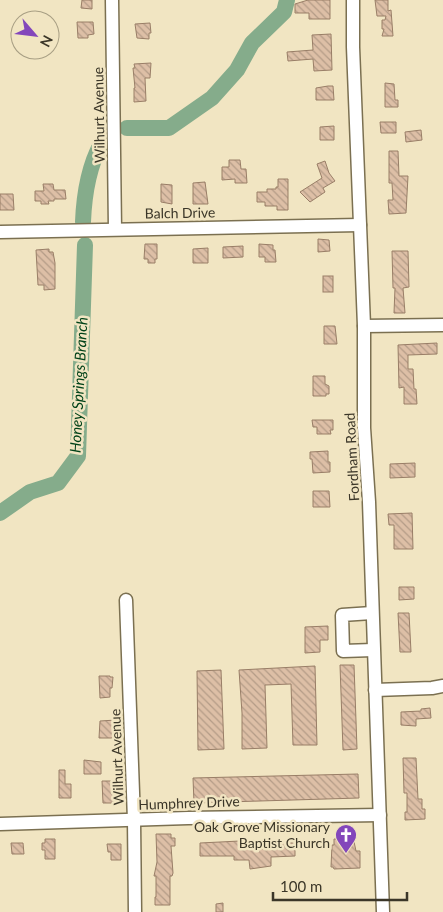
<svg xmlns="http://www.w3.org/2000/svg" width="443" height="912" font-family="Lato,sans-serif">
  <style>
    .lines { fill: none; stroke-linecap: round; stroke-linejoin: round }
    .river { stroke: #85ac8b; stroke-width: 16 }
    .building { fill: url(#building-back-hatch); stroke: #997e67 }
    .minor-casing { stroke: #7b7051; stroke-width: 15 }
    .minor { stroke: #fff; stroke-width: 12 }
    .labels { text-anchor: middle; stroke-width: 5; stroke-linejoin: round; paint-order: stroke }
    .street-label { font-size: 14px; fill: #3b3628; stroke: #f1e5c2 }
    .poi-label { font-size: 14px; fill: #3b3628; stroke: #f1e5c2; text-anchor: end }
    .water-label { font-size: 15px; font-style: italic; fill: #004218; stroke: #f1e5c2 }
  </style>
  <defs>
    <pattern id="building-back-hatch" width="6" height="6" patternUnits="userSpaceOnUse" patternTransform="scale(1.25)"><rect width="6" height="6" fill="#ddbfa6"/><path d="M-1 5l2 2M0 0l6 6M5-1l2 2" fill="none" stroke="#b49c87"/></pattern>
  </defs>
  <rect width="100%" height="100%" fill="#f1e5c2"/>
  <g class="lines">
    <g class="river">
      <polyline points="127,128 169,128 212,98 237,70 252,43 284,12 287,0"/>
      <path d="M83,222C84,196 88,168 101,144"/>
      <polyline points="0,513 30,492 58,483 78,456 85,245"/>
    </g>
  </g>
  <g class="building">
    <polygon points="82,0 92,0 92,9 81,8"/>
    <polygon points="308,0 330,0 330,19 309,19 309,13 295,13 295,4"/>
    <polygon points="375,0 388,0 388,11 391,10 393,36 382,36 384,29 382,29 382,20 385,20 386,16 377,16"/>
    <polygon points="77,22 93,22 94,34 88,35 88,38 78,38"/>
    <polygon points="150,23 151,33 149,33 149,39 137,38 135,24"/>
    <polygon points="331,34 332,70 314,71 313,59 288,61 287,52 313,50 312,35"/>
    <polygon points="151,63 150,78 145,78 146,101 134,102 134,88 135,88 133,68 135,68 134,64"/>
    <polygon points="385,83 394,84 395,100 398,100 398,107 385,107"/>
    <polygon points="328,86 333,86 334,100 316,100 316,88"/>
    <polygon points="380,122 396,122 396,133 381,133"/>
    <polygon points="334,126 334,140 320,140 320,127"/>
    <polygon points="421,130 422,140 406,142 405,132"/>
    <polygon points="389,151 398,151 399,176 408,176 406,213 389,214 388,200 393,200 392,183 389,183"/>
    <polygon points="229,160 240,160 241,169 246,169 247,183 235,183 235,179 222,180 222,167 229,167"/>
    <polygon points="325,161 329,173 335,181 323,188 325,192 310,202 300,192 322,178 317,164"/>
    <polygon points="278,179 288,179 288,210 277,210 277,206 265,206 265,202 257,202 257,192 267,192 267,189 276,189 276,187 278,187"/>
    <polygon points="205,182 208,204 193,204 193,183"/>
    <polygon points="43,184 53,184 54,190 65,190 66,199 54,199 54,201 48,201 49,204 41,204 41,201 35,201 35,191 44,191"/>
    <polygon points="161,184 172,185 172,204 161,202"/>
    <polygon points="0,194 13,194 14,210 0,210"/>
    <polygon points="318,239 329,240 330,251 318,252"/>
    <polygon points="145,244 157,244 157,259 155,259 155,263 148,263 148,259 144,259"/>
    <polygon points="259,244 273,245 273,250 275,250 276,262 265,262 265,257 259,257"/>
    <polygon points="243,246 243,257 223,258 223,247"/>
    <polygon points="208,248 208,263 193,263 193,249"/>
    <polygon points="49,249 49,252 53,252 55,263 55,289 44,290 44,285 38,285 36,250"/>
    <polygon points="392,251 408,251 409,287 403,288 405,313 394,313 395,288 393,288"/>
    <rect x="323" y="276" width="10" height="16"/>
    <polygon points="324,326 335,326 337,344 324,344"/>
    <polygon points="437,343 437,354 408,355 408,369 413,369 414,389 416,389 417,404 404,404 404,387 399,388 398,345"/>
    <polygon points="313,376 325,376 325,384 329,386 329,394 326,394 326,396 313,396"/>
    <polygon points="312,420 333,420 333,430 330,430 331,434 317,434 317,427 313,427"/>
    <polygon points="328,451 328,462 330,462 330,472 313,473 312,459 310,459 310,452"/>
    <polygon points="415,463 415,477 390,478 390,464"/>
    <polygon points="313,491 329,491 330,507 313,507"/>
    <polygon points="412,513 413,549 394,549 394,525 389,525 388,514"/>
    <polygon points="399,587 414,587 414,599 399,600"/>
    <polygon points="398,613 409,613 411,652 400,652"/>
    <polygon points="328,626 328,640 320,640 320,652 305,653 305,627"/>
    <polygon points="340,665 354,665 357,749 343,750"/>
    <polygon points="315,666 317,745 293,745 291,684 265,685 267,748 242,749 242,713 239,670"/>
    <polygon points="221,670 224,749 198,750 197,671"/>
    <polygon points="99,676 110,676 110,677 113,677 112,688 110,688 110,697 100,698"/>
    <polygon points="430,708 431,718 416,719 416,726 401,725 401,712 421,711 421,709"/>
    <polygon points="116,720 117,738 99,738 100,721"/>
    <polygon points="403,758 416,758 418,799 422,799 422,809 425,809 425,819 405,820 405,812 407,812 407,793 404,793"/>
    <polygon points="84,760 101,762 101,774 84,774"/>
    <polygon points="59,770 65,770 65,784 71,784 71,798 59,798"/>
    <polygon points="358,774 359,798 194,803 193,778"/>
    <polygon points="102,781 114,781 114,803 103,803"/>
    <polygon points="156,834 171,834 171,838 175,838 175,846 171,846 173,873 172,876 170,876 170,905 155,905 155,897 156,897 156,876 154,876 157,862"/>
    <polygon points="338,837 353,837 356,851 360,851 360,868 334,869 333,867 331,867 332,845 334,845 334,839 338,839"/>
    <polygon points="45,839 55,839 55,859 45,859 45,850 42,850 42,843 45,843"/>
    <polygon points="260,840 260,849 283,848 282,843 295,843 295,856 271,857 271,866 250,869 249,860 234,860 234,856 200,856 200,843"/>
    <polygon points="11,843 23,843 24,854 12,854"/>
    <polygon points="107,844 121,844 121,860 111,860 111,852 108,852"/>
    <polygon points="223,903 223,912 216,912 216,904"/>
  </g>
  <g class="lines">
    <g class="minor-casing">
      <g id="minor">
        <polyline points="112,0 115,229"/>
        <polyline points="353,0 353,47 364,326 364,428 369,502 383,912"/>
        <polyline points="0,232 360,225"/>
        <polyline points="364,326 443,325"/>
        <polyline points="126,600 134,820 135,912"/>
        <polyline points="372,613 342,615 343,651 373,650"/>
        <polyline points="375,690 432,688 443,686"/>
        <polyline points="0,824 188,818 380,815"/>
      </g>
    </g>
    <use href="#minor" class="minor"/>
  </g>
  <defs>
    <g id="church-pin" transform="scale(1.125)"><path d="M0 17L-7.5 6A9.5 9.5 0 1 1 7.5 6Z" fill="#8346bb" stroke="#f1e5c2"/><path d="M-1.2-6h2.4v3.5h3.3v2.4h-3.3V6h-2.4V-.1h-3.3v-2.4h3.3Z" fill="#fff"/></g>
  </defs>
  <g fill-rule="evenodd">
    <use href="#church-pin" x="346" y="835"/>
  </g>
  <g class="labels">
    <g class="street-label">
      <text transform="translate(99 115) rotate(-91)" y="5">Wilhurt Avenue</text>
      <text transform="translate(180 213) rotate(-1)" y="5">Balch Drive</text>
      <text transform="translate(352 457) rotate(-93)" y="5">Fordham Road</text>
      <text transform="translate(117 757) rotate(-92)" y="5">Wilhurt Avenue</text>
      <text transform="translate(189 803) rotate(-2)" y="5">Humphrey Drive</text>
    </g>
    <g class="poi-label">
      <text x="330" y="832">Oak Grove Missionary<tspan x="330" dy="16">Baptist Church</tspan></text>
    </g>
    <g class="water-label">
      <text transform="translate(79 385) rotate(-87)" y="5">Honey Springs Branch</text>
    </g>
  </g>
  <g transform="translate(35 35) rotate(118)"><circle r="24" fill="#f1e5c2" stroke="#a89f84"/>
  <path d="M0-4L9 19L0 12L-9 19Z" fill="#8346bb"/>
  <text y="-8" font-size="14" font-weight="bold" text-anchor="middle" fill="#3b3628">N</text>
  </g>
  <path d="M273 892v8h134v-8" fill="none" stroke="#3b3628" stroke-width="2.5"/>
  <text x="280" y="892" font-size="15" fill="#3b3628" stroke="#f1e5c2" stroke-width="4" paint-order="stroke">100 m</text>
</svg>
